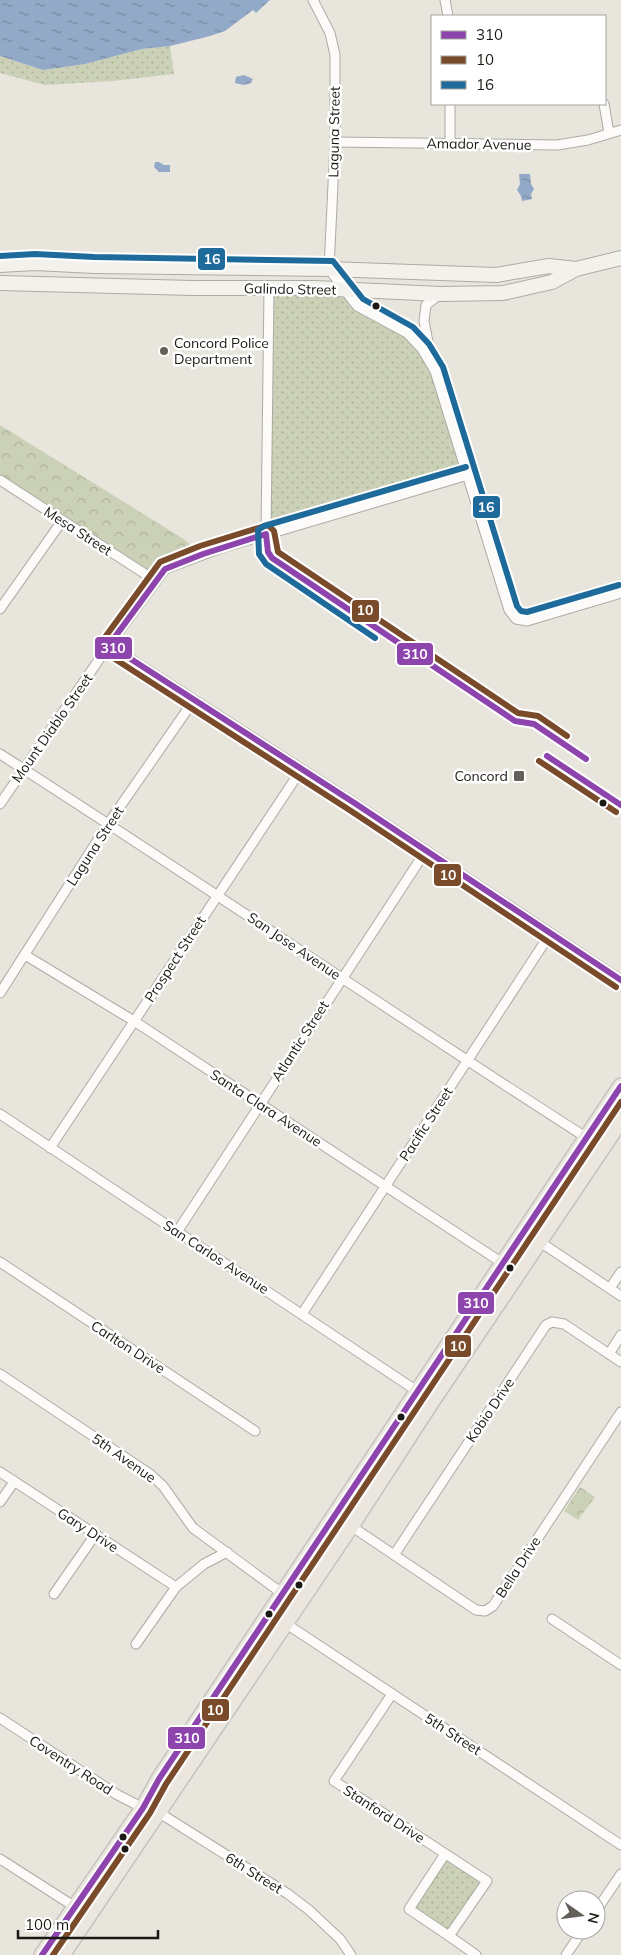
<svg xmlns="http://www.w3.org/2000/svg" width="621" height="1955" font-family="Mulish,sans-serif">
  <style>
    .grass { fill: url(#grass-dots) }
    .park { fill: url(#park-crowns) }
    .water { fill: url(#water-ripples) }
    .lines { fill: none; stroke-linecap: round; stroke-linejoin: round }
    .minor-casing { stroke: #adaba4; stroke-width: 11 }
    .secondary-casing { stroke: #adaba4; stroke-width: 16 }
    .primary-casing { stroke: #c5c3bf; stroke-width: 18 }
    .minor { stroke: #fcfbfa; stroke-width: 9 }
    .secondary { stroke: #f3f1ec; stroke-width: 14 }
    .primary { stroke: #ebe7de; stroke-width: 15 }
    .bus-1-casing { stroke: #fff; stroke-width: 10 }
    .bus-2-casing { stroke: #fff; stroke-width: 10 }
    .bus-3-casing { stroke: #fff; stroke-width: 10 }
    .bus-1 { stroke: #8e44ad; stroke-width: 6 }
    .bus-2 { stroke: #7a4b2a; stroke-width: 6 }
    .bus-3 { stroke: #1e6b9b; stroke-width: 6 }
    .bus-dot { fill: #1b1913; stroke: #fff; stroke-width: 2 }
    .poi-dot { fill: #636059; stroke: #fff; stroke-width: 2 }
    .labels { text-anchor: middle; stroke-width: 5; stroke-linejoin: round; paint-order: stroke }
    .street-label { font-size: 14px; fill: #1b1913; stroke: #fff }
    .poi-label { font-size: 14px; fill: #1b1913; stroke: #fff; text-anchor: start }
    .line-badge { stroke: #fff; stroke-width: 2 }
    .badge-label { font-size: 14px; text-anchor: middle; font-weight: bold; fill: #fff }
  </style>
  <defs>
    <pattern id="grass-dots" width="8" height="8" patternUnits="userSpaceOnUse" patternTransform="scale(1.25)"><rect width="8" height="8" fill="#cbd1b6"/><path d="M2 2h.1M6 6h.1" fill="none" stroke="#aeb39c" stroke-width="1.8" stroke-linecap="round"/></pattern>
    <pattern id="park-crowns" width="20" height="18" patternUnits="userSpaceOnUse" patternTransform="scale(1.25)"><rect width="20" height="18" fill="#cbd1b6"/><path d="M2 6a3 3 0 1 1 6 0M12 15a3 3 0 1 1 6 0" fill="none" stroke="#aeb39c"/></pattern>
    <pattern id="water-ripples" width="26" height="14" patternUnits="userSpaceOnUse" patternTransform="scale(1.25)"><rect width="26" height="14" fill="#93a9c8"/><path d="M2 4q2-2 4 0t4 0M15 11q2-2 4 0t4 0" fill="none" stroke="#7789a1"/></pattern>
  </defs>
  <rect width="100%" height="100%" fill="#e8e5dc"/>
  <g class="grass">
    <polygon points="170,46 174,74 113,81 45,85 0,73 0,56 43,70 85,64 142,49"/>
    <polygon points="269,289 345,290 357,306 407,333 435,371 468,475 266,534"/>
    <polygon points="445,1854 487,1881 449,1936 409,1909"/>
  </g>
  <g class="park">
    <polygon points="0,425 182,538 203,554 165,569 156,581 0,480"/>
    <polygon points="580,1487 595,1497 578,1520 564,1511"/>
  </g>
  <g class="water">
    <polygon points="0,0 270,0 256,13 253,10 225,31 210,36 170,46 142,49 85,64 43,70 0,56"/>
    <polygon points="244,75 253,79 251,83 244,85 235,83 236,77"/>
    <polygon points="155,162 159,162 164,165 170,165 170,172 159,172 154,167"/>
    <polygon points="519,174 530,174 531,184 534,189 531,194 532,199 522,201 521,196 517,190 520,184"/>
  </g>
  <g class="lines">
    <g class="minor-casing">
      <g id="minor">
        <polyline points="313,0 330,33 335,55 335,142 329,269 357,306 407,333 422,349 435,371 509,610 516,619 527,621 621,593"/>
        <polyline points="445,0 448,16"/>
        <polyline points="604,104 609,133"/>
        <polyline points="335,142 557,145 588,140 621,130"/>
        <polyline points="450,142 450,104"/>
        <polyline points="431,358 424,321 426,305 440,294"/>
        <polyline points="0,480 156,581"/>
        <polyline points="266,534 269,289"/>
        <polyline points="0,609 62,521"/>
        <polyline points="109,645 356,804 621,980"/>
        <path d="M0,754C197,880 390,1012 587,1138"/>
        <polyline points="0,804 109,645 165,569 221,548 468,475"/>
        <polyline points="25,955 134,1021 504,1264"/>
        <polyline points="0,993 108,824 194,700"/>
        <polyline points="0,1114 432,1401"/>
        <polyline points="50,1148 301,770"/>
        <polyline points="177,1232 425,852"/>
        <polyline points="525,1232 621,1296"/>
        <polyline points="0,1262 255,1431"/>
        <polyline points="610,1288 621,1272"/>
        <polyline points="302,1314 550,934"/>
        <polyline points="609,1354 621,1335"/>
        <polyline points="0,1374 150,1474 163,1486 193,1528 283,1594"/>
        <polyline points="0,1472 176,1587"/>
        <polyline points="0,1502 14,1482"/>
        <polyline points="351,1526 476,1610 485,1611 493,1606 621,1412"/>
        <polyline points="394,1555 546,1325 552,1322 564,1324 621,1362"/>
        <polyline points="285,1593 297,1587 323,1550 337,1543"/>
        <polyline points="54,1594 95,1535"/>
        <polyline points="552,1619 621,1665"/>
        <polyline points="285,1623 621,1845"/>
        <polyline points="136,1644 176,1587 204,1564 227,1552"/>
        <polyline points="254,1665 257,1648 284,1609 283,1594"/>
        <polyline points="392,1694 334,1781 487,1881 449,1936 476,1955"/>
        <polyline points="0,1718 116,1794 143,1808 158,1812 288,1894 309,1910 340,1939 351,1955"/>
        <polyline points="445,1854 409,1909 449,1936"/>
        <polyline points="0,1859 75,1907"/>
        <polyline points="596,1911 621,1874"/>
        <polyline points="566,1955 583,1930"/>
      </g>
    </g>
    <g class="secondary-casing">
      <g id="secondary">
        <polyline points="0,265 35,263 94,266 329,269 496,275 549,266 576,269"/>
        <polyline points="0,283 193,288 314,288 440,294 503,293 552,282 576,269 621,258"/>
      </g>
    </g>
    <g class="primary-casing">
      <g id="primary">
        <polyline points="42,1955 143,1808 159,1779 621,1086"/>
        <polyline points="62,1955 351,1526 432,1401 621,1120"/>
      </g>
    </g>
    <use href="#minor" class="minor"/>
    <use href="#secondary" class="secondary"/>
    <use href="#primary" class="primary"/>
    <g class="bus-1-casing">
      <g id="bus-1">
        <polyline points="547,756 621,805"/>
        <polyline points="586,759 534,724 515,721 272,558 268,552 266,534 203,554 165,569 109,645 356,804 621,980"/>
        <polyline points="42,1955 143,1808 159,1779 621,1086"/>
      </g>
    </g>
    <g class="bus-2-casing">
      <g id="bus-2">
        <polyline points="567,736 538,716 518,713 278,552 274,531 268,525 200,546 160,562 100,644 101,649 104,652 351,811 616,987"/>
        <polyline points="539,761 616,812"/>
        <polyline points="53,1955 150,1813 166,1784 621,1102"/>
      </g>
    </g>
    <g class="bus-3-casing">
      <g id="bus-3">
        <polyline points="0,256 35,254 94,257 333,261 363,299 413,327 429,344 443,367 517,606 521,611 527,612 619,585"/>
        <polyline points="375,638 266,564 259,554 258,530 264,526 466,467"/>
      </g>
    </g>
    <use href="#bus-1" class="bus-1"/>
    <use href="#bus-2" class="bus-2"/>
    <use href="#bus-3" class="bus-3"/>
  </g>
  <g class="bus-dot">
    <circle cx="376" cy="306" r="4.5"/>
    <circle cx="603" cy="803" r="4.5"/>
    <circle cx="510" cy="1268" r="4.5"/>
    <circle cx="401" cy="1417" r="4.5"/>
    <circle cx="299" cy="1585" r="4.5"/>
    <circle cx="269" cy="1614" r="4.5"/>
    <circle cx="123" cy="1837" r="4.5"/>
    <circle cx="125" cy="1849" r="4.5"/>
  </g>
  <g class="poi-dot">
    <circle cx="164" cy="351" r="5"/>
    <rect x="513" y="770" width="12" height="12" rx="2.5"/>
  </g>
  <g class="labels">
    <g class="street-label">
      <text transform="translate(334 132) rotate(-89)" y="5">Laguna Street</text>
      <text transform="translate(479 144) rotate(1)" y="5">Amador Avenue</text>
      <text transform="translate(290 289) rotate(1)" y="5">Galindo Street</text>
      <text transform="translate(78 531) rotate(33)" y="5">Mesa Street</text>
      <text transform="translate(52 728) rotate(-55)" y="5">Mount Diablo Street</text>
      <text transform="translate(95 846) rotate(-57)" y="5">Laguna Street</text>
      <text transform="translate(294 946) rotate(34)" y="5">San Jose Avenue</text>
      <text transform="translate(175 959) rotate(-57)" y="5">Prospect Street</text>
      <text transform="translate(300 1041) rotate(-57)" y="5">Atlantic Street</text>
      <text transform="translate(266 1108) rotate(33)" y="5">Santa Clara Avenue</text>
      <text transform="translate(426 1124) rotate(-57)" y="5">Pacific Street</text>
      <text transform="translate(216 1257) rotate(33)" y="5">San Carlos Avenue</text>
      <text transform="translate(128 1347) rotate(33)" y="5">Carlton Drive</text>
      <text transform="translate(490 1410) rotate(-56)" y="5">Kobio Drive</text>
      <text transform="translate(124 1458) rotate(35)" y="5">5th Avenue</text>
      <text transform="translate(88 1530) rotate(33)" y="5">Gary Drive</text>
      <text transform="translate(518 1567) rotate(-57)" y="5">Bella Drive</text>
      <text transform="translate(453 1734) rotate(33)" y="5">5th Street</text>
      <text transform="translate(71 1765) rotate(33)" y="5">Coventry Road</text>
      <text transform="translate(384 1814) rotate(33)" y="5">Stanford Drive</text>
      <text transform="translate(254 1873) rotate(32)" y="5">6th Street</text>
    </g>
    <g class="poi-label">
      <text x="174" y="348">Concord Police<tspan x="174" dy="16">Department</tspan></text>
      <text x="508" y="781" text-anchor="end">Concord</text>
    </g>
  </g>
  <g class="line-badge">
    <rect x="197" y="247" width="29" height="24" rx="5" fill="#1e6b9b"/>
    <rect x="472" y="495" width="29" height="24" rx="5" fill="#1e6b9b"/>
    <rect x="351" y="599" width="29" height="24" rx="5" fill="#7a4b2a"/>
    <rect x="94" y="636" width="39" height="24" rx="5" fill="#8e44ad"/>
    <rect x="396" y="642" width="38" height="24" rx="5" fill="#8e44ad"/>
    <rect x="433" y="863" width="29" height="24" rx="5" fill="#7a4b2a"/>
    <rect x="457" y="1291" width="38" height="24" rx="5" fill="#8e44ad"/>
    <rect x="444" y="1334" width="28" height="24" rx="5" fill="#7a4b2a"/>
    <rect x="201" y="1698" width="29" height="24" rx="5" fill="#7a4b2a"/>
    <rect x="167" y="1726" width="39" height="24" rx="5" fill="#8e44ad"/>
  </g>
  <g class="badge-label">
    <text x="212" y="264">16</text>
    <text x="486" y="512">16</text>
    <text x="365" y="615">10</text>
    <text x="113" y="653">310</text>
    <text x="415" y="659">310</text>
    <text x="448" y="880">10</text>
    <text x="476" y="1308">310</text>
    <text x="458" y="1351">10</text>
    <text x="215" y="1715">10</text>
    <text x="187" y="1743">310</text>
  </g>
  <rect x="431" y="15" width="175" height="90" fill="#ffffff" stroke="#a4a3a1"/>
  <rect x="441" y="31" width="25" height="8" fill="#8e44ad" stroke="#a4a3a1"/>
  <text x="476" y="40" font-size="15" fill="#1b1913">310</text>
  <rect x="441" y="56" width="25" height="8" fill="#7a4b2a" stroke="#a4a3a1"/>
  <text x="476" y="65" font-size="15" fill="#1b1913">10</text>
  <rect x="441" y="81" width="25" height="8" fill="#1e6b9b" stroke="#a4a3a1"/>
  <text x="476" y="90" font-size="15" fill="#1b1913">16</text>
  <g transform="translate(581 1915) rotate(104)"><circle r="24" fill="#ffffff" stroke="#a4a3a1"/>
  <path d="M0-4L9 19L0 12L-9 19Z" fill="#636059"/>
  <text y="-8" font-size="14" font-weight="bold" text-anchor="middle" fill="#1b1913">N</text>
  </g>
  <path d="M18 1930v8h140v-8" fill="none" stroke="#1b1913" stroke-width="2.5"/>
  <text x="25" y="1930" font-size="15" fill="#1b1913" stroke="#ffffff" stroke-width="4" paint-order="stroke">100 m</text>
</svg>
